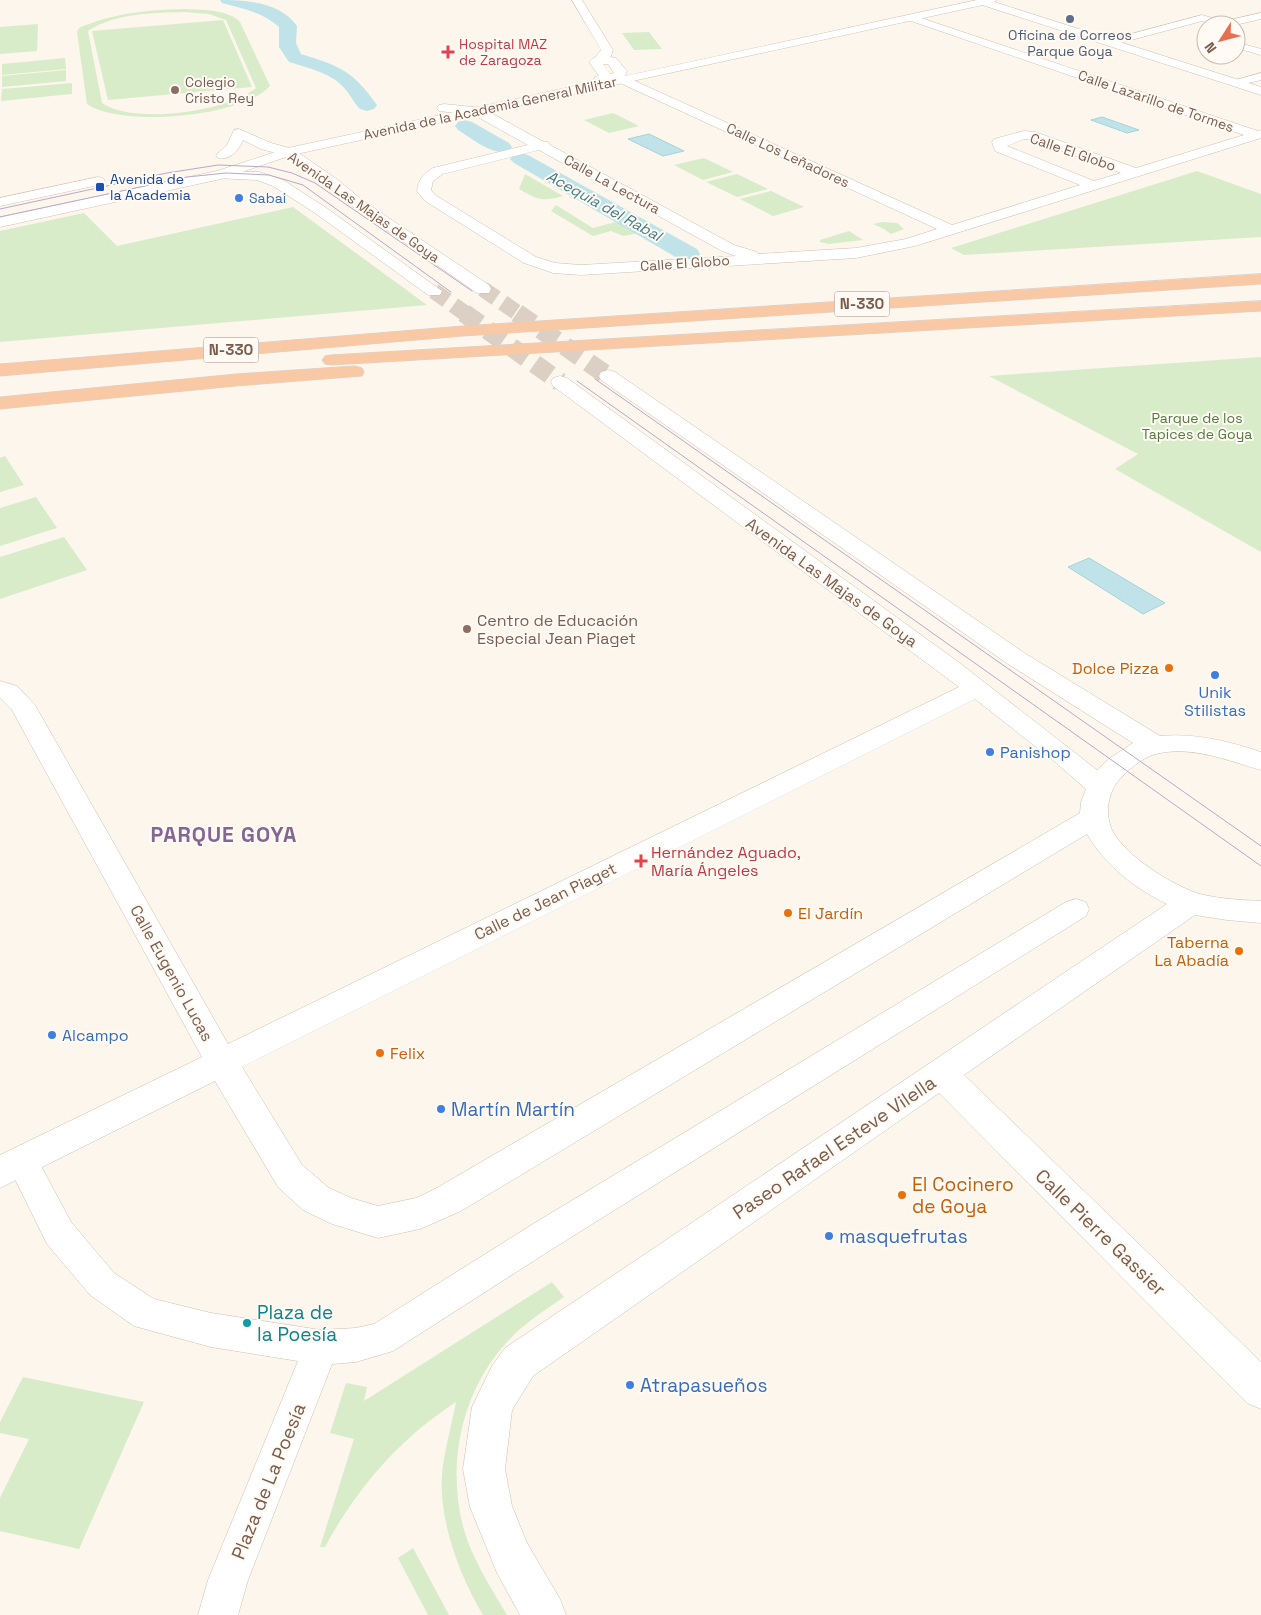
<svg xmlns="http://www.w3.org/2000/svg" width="1261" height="1615" font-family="'Space Grotesk',sans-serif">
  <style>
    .green { fill: #d8ecc9; fill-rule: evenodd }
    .water { fill: #bfe3e8; stroke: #a5d3da }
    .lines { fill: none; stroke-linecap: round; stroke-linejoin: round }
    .canal { fill: #bfe3e8; fill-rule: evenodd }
    .minor-tunnel-far1 { stroke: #dcd0c4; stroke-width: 16; stroke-dasharray: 16 8; stroke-linecap: butt }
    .minor-tunnel { stroke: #dcd0c4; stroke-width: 19; stroke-dasharray: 19 10; stroke-linecap: butt }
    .pedestrian-casing { stroke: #d1beb0; stroke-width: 1 }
    .minor-casing { stroke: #d1beb0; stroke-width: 1 }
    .secondary-casing { stroke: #d6c0b0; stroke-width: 1 }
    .trunk-casing { stroke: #dad1cd; stroke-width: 1 }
    .pedestrian { fill: #fff; fill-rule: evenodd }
    .minor { fill: #fff; fill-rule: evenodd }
    .secondary { fill: #fff; fill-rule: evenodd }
    .trunk { fill: #f9c8a4; fill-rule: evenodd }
    .tram { stroke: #b9a8c9; stroke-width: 1 }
    .service-dot { fill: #5c6f8a; stroke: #fffaf3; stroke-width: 2 }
    .health-dot { fill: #e0444e; stroke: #fffaf3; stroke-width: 2 }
    .education-dot { fill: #8d6e63; stroke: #fffaf3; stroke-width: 2 }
    .transit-dot { fill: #1a4fb4; stroke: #fffaf3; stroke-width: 2 }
    .shop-dot { fill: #3f7fe0; stroke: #fffaf3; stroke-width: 2 }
    .food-dot { fill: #e8710a; stroke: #fffaf3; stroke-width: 2 }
    .culture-dot { fill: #0f9aa8; stroke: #fffaf3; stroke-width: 2 }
    .labels { text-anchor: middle; stroke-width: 4; stroke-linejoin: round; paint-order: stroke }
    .far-service-label { font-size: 14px; fill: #4e5e75; stroke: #fffaf3 }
    .far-health-label { font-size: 14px; fill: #be3a42; stroke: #fffaf3; text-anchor: start }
    .far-education-label { font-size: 14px; fill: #785e54; stroke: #fffaf3; text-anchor: start }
    .far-street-label { font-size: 14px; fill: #7a5c4d; stroke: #fffaf3 }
    .far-transit-label { font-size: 14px; fill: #164399; stroke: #fffaf3; text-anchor: start }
    .far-shop-label { font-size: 14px; fill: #366cbe; stroke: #fffaf3; text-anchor: start }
    .far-park-label { font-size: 14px; fill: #537a41; stroke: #fffaf3 }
    .far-water-label { font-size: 15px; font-style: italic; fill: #437c86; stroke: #fffaf3 }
    .shield { fill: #fffaf3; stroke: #a28b7f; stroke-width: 1 }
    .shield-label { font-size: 15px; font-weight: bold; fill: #7a5c4d }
    .street-label { font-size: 16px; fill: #7a5c4d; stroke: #fffaf3 }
    .education-label { font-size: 16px; fill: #785e54; stroke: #fffaf3; text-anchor: start }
    .food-label { font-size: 16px; fill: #c56008; stroke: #fffaf3; text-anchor: end }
    .shop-label { font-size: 16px; fill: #366cbe; stroke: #fffaf3; text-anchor: start }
    .health-label { font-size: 16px; fill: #be3a42; stroke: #fffaf3; text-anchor: start }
    .near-shop-label { font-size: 19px; fill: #366cbe; stroke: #fffaf3; text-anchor: start }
    .near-street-label { font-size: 19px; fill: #7a5c4d; stroke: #fffaf3 }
    .near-food-label { font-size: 19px; fill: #c56008; stroke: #fffaf3; text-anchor: start }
    .near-culture-label { font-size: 19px; fill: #0d838f; stroke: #fffaf3; text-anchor: start }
    .district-label { font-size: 21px; font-weight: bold; letter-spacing: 1px; fill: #846695; stroke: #fffaf3 }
  </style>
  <rect width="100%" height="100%" fill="#fdf6ec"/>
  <g class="green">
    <path d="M185,9C202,10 228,9 240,22L270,86C243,117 121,128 87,104L77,32L79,28C113,13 148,10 185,9ZM184,12L209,14L226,20L256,88C227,112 133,125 102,103L88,31C115,13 153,13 184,12Z"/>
    <polygon points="223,20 252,87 108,100 92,31"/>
    <polygon points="38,24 37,51 0,54 0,27"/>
    <polygon points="649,32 662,49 634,50 622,33"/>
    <polygon points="65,58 66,69 2,75 2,64"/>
    <polygon points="66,70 66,81 2,87 2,76"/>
    <polygon points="72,83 72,94 1,101 2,89"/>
    <polygon points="613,113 639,126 609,133 584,120"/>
    <polygon points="704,158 733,172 703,180 674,165"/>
    <polygon points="1197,171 1261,194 1261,237 964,255 951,248"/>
    <path d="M525,174L563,196C542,202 538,200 519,189Z"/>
    <polygon points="737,174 768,189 737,197 706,182"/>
    <polygon points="771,191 804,207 773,216 740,199"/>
    <polygon points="556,205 593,228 619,221 640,233 623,236 611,231 593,236 551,211"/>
    <polygon points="293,207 427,305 0,342 0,231 84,213 117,246"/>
    <polygon points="882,222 897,223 904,229 891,234 884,229 873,224"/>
    <polygon points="849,231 863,240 829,244 820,242 820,240"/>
    <polygon points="1261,357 1261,552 1115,469 1138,454 989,376"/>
    <polygon points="5,456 24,485 0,492 0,458"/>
    <polygon points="36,497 57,528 0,546 0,508"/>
    <polygon points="64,537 87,570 0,599 0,557"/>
    <path d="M552,1282L564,1297C544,1311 523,1324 507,1342C461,1392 446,1465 464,1530C473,1560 491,1588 507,1615H483C458,1573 436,1514 443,1465C446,1444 452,1423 456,1402C399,1439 357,1488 325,1547H320L354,1439L330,1433L346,1383L367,1387L364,1401Z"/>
    <polygon points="23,1377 144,1402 79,1549 0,1531 0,1498 29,1439 0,1433 0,1422"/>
    <polygon points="413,1548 449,1615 428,1615 398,1558"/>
  </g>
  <g class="water">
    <polygon points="1102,117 1139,130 1127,133 1091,120"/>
    <polygon points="649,134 684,151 663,156 628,139"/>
    <polygon points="1089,558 1165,603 1143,614 1068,567"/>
  </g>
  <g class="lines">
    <g class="canal">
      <path d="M220,0C246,0 280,2 297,26L296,43L301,54C340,66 353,71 377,105L374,109L367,111L360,109C354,103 351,96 346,90C333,73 308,68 289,62L279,47V27C264,13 242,8 222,3Z"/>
      <path d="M465,120L472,122L509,143L512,147L509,151C492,156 473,139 458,130L455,126L458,122Z"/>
      <polygon points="521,153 528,155 697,249 700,254 697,259 688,261 679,259 514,163 510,159 514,155"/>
    </g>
    <g class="minor-tunnel-far1">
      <polyline points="483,289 519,314"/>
      <polyline points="434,291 466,314"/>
    </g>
    <g class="minor-tunnel">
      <polyline points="464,313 560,382"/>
      <polyline points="517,313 608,376"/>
    </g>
    <g class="pedestrian-casing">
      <g id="pedestrian">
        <polygon points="1202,15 1229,23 1230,25 1214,25 1202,21 1109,46 1104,43 1105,41"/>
        <polygon points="1236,42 1261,49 1261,55 1236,48"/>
        <polygon points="1261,73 1261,80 1236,86 1230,83 1232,81"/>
        <polygon points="1076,899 1086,902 1089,909 1086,916 557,1246 393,1351 356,1362 332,1364 248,1580 238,1615 198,1615 208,1580 298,1361 211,1347 134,1326 90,1295 47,1244 6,1161 11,1151 22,1147 33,1151 71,1222 114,1273 154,1299 211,1313 321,1330 356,1328 374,1324 533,1224 1066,902"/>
      </g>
    </g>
    <g class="minor-casing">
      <g id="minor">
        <polygon points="572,0 582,0 613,50 611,56 604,62 596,62 594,59 601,50"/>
        <polygon points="979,0 988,0 1261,87 1261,95 979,4"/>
        <polygon points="1261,13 1261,19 1235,25 1225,25 1223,23 1225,21"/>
        <path d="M912,15L1258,131L1261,130V138L915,246L856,258L581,275L553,273L524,263L425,201L417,191C418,180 424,173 433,168L528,145L474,115L439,111L437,108L439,105L444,104L482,108L542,141L548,142L550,145L734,245L757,252L758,254L856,248L906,239L937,229L620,83L618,80L620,77L624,76L952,225L1080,185L995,151L992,142L994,139L1024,131L1035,132L1136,168L1244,135L908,20L906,18L908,16ZM1024,139L1033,140L1121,173L1094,181L1007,146ZM539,150L722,251L736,256L581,265L555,263L536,257L435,195L431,190L433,181L443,174Z"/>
        <path d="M239,129L271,143L293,149L338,180L362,200L489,285L491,289L489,293H477L352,206L328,186L283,155L261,149L243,140C239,150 230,161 218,158L216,155L227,145L234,130Z"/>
        <polygon points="221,171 259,172 283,180 325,207 442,291 440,295 428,295 315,213 273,186 257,180 216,178 214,175 216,172"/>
        <path d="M608,370L615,372L1026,654L1160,736C1195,733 1228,741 1261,752V770C1229,761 1191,745 1156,754C1142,757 1119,776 1113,789C1107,802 1106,816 1112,830C1125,856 1173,886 1200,894C1220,899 1241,900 1261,901V923L1227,920L1195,915L964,1075L1261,1362V1409L1247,1403L939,1093L533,1376L512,1410L505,1469L512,1506L527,1543L560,1599L566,1615H520L497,1573L470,1507L463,1469L472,1407L492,1366L505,1348L1167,904C1134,888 1106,866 1087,834L461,1211L420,1229L378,1238L332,1224L303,1210L278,1187L215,1081L0,1188V1155L202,1057L12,710L0,698V681L17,686L35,705L228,1044L959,687L553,386L551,382L553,378L560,376L567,378L961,664L1097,770L1110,758L1133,743L1008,664L601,380L599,376L601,372ZM975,699L1054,761L1086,789L1081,802L1080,813L435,1189L416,1198L378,1206L351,1198L329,1188L302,1165L242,1067Z"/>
      </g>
    </g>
    <g class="secondary-casing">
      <g id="secondary">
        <path d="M977,0H997L992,3L292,155L221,179L0,227V217L217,171L288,148L594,82L593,80L595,77L599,76L589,62C595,54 607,56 616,58L627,71L625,76ZM603,64H608L614,73L610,74Z"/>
        <polygon points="98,177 103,178 105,181 103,184 0,206 0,198"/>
      </g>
    </g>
    <g class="trunk-casing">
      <g id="trunk">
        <polygon points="1261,274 1261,284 463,336 0,376 0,364 463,326"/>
        <polygon points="1261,301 1261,311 331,365 325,364 322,360 325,356 331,355"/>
        <polygon points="355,366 362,368 364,372 362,376 236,386 0,409 0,397 236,374"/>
      </g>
    </g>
    <use href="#pedestrian" class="pedestrian"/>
    <use href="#minor" class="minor"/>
    <use href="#secondary" class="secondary"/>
    <use href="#trunk" class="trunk"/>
    <g class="tram">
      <polyline points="0,209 167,173 218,165 268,167 292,173 315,183 472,291"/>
      <polyline points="0,217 187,177 226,173 269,175 303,185 451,292"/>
      <polyline points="595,379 1261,846"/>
      <polyline points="577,381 1261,866"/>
    </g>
  </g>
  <circle class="service-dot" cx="1070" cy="19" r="5"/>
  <g class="health-dot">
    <path d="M445.5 44.5h5v5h5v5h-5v5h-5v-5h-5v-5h5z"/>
    <path d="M638.5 853.5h5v5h5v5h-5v5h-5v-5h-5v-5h5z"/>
  </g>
  <g class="education-dot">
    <circle cx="175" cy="90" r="5"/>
    <circle cx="467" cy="629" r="5"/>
  </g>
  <rect class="transit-dot" x="95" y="182" width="10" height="10" rx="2.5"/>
  <g class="shop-dot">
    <circle cx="239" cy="198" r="5"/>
    <circle cx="1215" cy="675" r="5"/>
    <circle cx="990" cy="752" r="5"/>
    <circle cx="52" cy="1035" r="5"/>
    <circle cx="441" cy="1109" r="5"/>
    <circle cx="829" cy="1236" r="5"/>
    <circle cx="630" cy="1385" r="5"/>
  </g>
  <g class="food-dot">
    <circle cx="1169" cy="668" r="5"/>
    <circle cx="788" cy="913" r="5"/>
    <circle cx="1239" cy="951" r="5"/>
    <circle cx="380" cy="1053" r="5"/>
    <circle cx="902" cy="1195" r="5"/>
  </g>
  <circle class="culture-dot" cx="247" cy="1323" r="5"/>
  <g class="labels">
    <g class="far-service-label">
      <text x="1070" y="40">Oficina de Correos<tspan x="1070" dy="16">Parque Goya</tspan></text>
    </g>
    <g class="far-health-label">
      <text x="459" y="49">Hospital MAZ<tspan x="459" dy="16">de Zaragoza</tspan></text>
    </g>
    <g class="far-education-label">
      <text x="185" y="87">Colegio<tspan x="185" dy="16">Cristo Rey</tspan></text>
    </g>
    <g class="far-street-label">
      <text transform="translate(1156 101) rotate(19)" y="5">Calle Lazarillo de Tormes</text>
      <text transform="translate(490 108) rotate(-12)" y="5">Avenida de la Academia General Militar</text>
      <text transform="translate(1073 152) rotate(19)" y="5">Calle El Globo</text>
      <text transform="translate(788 155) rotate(25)" y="5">Calle Los Leñadores</text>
      <text transform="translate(612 184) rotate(29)" y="5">Calle La Lectura</text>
      <text transform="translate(364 207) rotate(35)" y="5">Avenida Las Majas de Goya</text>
      <text transform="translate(685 263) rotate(-4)" y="5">Calle El Globo</text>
    </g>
    <g class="far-transit-label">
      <text x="110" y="184">Avenida de<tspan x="110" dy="16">la Academia</tspan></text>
    </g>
    <g class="far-shop-label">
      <text x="249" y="203">Sabai</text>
    </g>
    <g class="far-park-label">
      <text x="1197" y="423">Parque de los<tspan x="1197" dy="16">Tapices de Goya</tspan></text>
    </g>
    <g class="far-water-label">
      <text transform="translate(604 206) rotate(29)" y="5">Acequia del Rabal</text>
    </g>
    <g class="shield">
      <rect x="834.5" y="291.5" width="55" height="25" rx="4"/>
      <rect x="203.5" y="337.5" width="55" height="25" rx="4"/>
    </g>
    <g class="shield-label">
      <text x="862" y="309">N-330</text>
      <text x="231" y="355">N-330</text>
    </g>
    <g class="street-label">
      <text transform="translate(832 582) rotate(36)" y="6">Avenida Las Majas de Goya</text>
      <text transform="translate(545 901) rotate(-26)" y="6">Calle de Jean Piaget</text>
      <text transform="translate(172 973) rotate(61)" y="6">Calle Eugenio Lucas</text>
    </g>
    <g class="education-label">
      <text x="477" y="626">Centro de Educación<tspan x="477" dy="18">Especial Jean Piaget</tspan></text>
    </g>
    <g class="food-label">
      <text x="1159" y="674">Dolce Pizza</text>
      <text x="798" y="919" text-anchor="start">El Jardín</text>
      <text x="1229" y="948">Taberna<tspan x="1229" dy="18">La Abadía</tspan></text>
      <text x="390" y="1059" text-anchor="start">Felix</text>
    </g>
    <g class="shop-label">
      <text x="1215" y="698" text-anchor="middle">Unik<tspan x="1215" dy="18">Stilistas</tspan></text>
      <text x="1000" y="758">Panishop</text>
      <text x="62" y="1041">Alcampo</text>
    </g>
    <g class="health-label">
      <text x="651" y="858">Hernández Aguado,<tspan x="651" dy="18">María Ángeles</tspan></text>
    </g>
    <g class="near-shop-label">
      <text x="451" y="1116">Martín Martín</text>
      <text x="839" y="1243">masquefrutas</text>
      <text x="640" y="1392">Atrapasueños</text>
    </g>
    <g class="near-street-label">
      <text transform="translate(834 1147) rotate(-34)" y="7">Paseo Rafael Esteve Vilella</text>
      <text transform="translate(1101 1232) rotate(44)" y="7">Calle Pierre Gassier</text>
      <text transform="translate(268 1481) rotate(-68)" y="7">Plaza de La Poesía</text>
    </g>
    <g class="near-food-label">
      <text x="912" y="1191">El Cocinero<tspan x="912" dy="22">de Goya</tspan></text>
    </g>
    <g class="near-culture-label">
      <text x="257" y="1319">Plaza de<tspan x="257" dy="22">la Poesía</tspan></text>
    </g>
    <g class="district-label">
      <text x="224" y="842">PARQUE GOYA</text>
    </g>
  </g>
  <g transform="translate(1221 40) rotate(234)"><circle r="24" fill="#fffaf3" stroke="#cabbb1"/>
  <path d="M0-4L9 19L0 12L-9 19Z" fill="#e76f51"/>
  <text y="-8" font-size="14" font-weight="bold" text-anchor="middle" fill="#7a5c4d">N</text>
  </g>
</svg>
